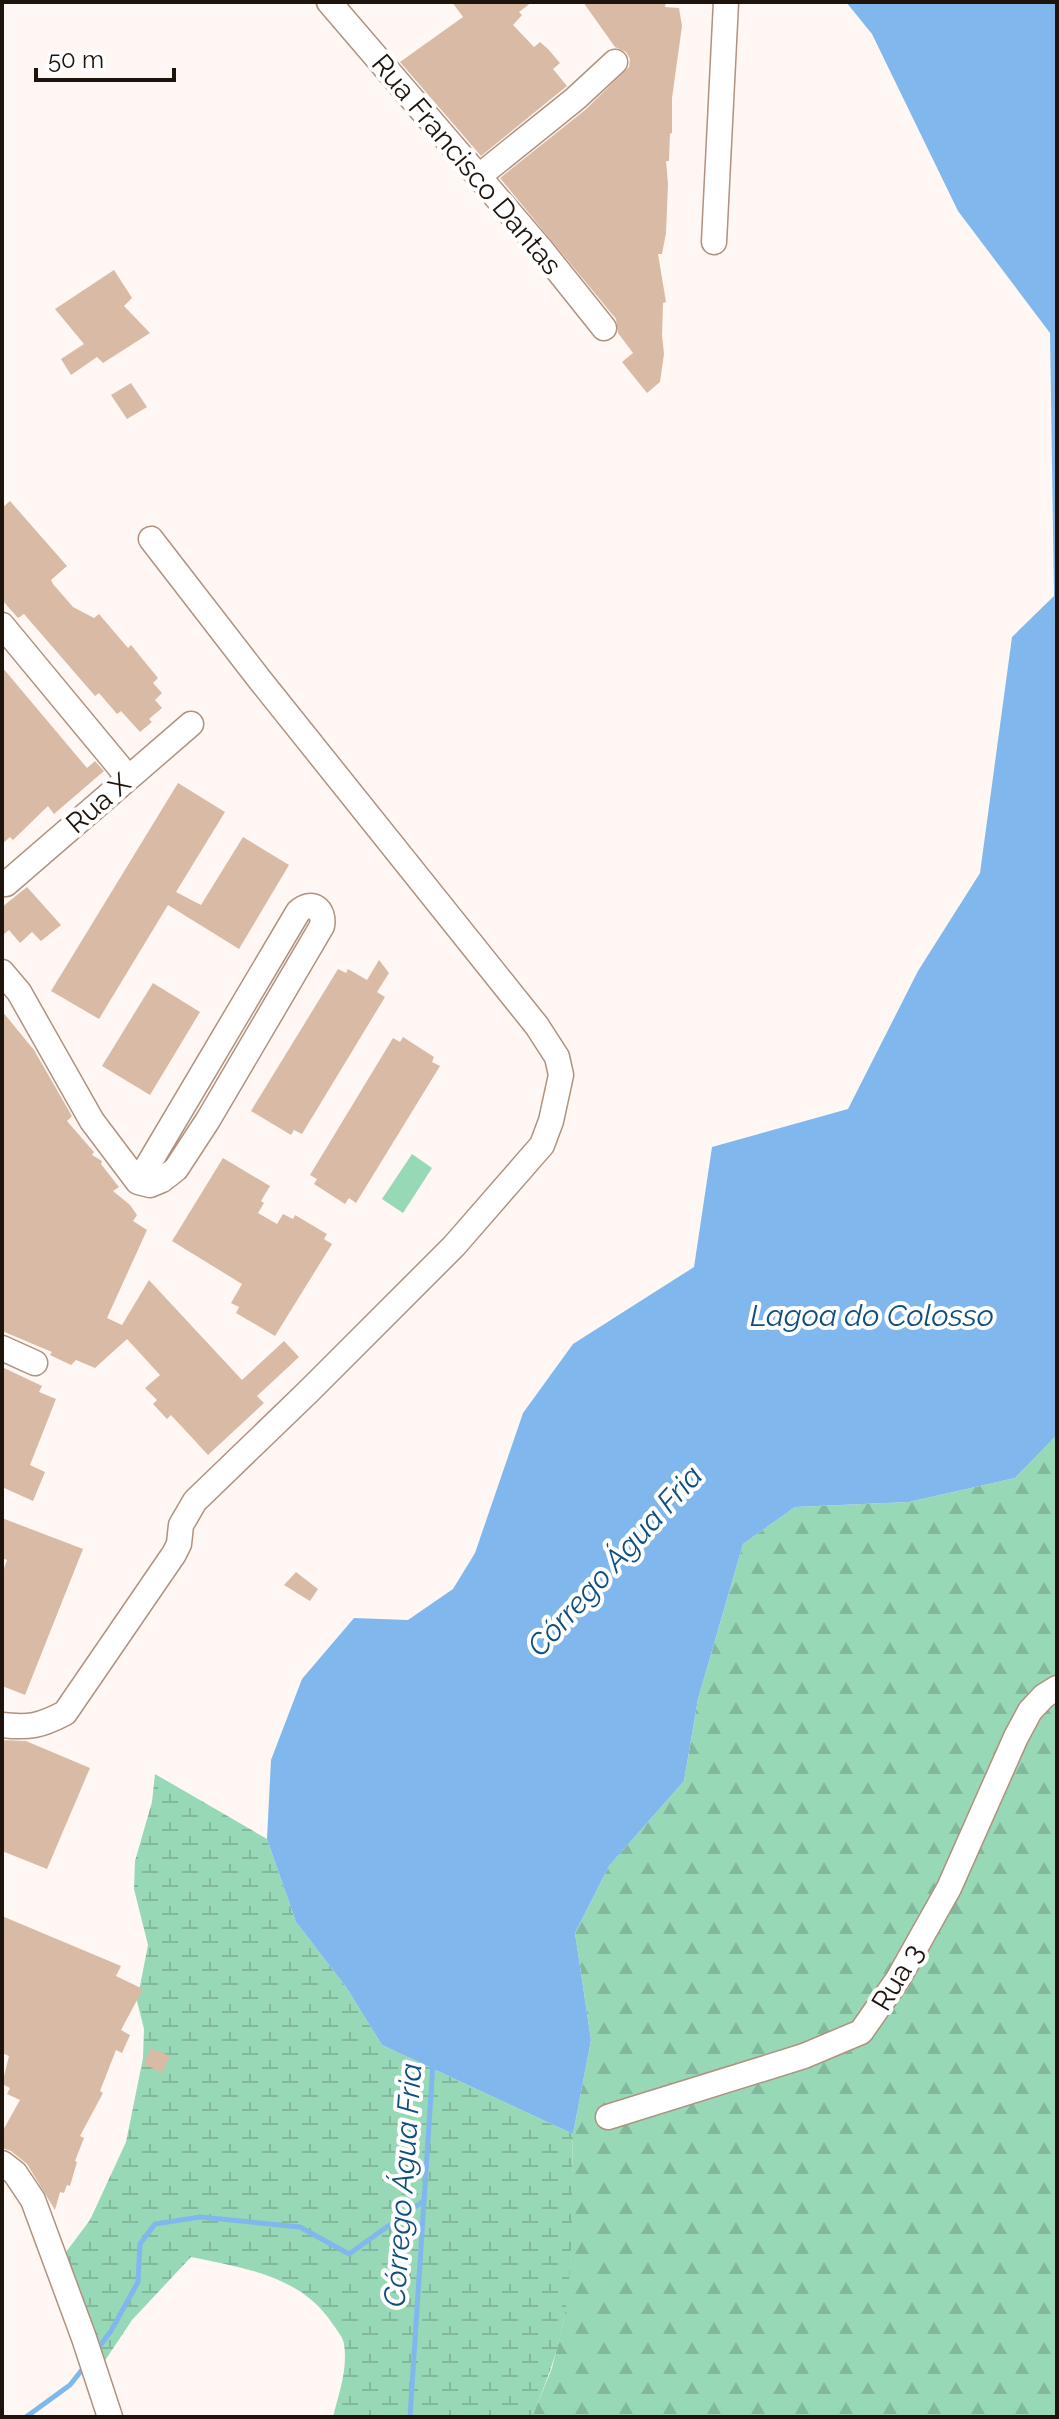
<svg xmlns="http://www.w3.org/2000/svg" width="1059" height="2419" font-family="Raleway,sans-serif">
  <style>
    .forest { fill: url(#forest-firs) }
    .wetland { fill: url(#wetland-marsh) }
    .garden { fill: #97d8b7 }
    .water { fill: #80b8ee }
    .lines { fill: none; stroke-linecap: round; stroke-linejoin: round }
    .stream { stroke: #80b8ee; stroke-width: 5 }
    .building { fill: #d9bba5 }
    .minor-casing { stroke: #b0927e; stroke-width: 27 }
    .minor { stroke: #fff; stroke-width: 24 }
    .labels { text-anchor: middle; stroke-width: 8; stroke-linejoin: round; paint-order: stroke }
    .street-label { font-size: 28px; fill: #1f140c; stroke: #fff }
    .water-label { font-size: 30px; font-style: italic; fill: #0f4e7f; stroke: #fff }
  </style>
  <defs>
    <pattern id="forest-firs" width="22" height="20" patternUnits="userSpaceOnUse" patternTransform="scale(2)"><rect width="22" height="20" fill="#97d8b7"/><path d="M5 1l3.5 6h-7zM16 11l3.5 6h-7z" fill="#82b89c"/></pattern>
    <pattern id="wetland-marsh" width="20" height="14" patternUnits="userSpaceOnUse" patternTransform="scale(2)"><rect width="20" height="14" fill="#97d8b7"/><path d="M1 5h8M5 5V1M11 12h8M15 12V8" fill="none" stroke="#82b89c"/></pattern>
  </defs>
  <rect width="100%" height="100%" fill="#fef7f3"/>
  <polygon class="forest" points="1057,1435 1057,2417 532,2417 552,2368 563,2324 570,2265 573,2134 591,2040 575,1933 609,1866 684,1781 698,1699 743,1544 795,1507 909,1502 1015,1478"/>
  <path class="wetland" d="M155,1774L267,1839L296,1922L346,1987L382,2045L573,2134C571,2197 575,2262 563,2324C557,2356 544,2387 532,2417H333C339,2393 348,2369 344,2344C343,2337 336,2329 332,2323C300,2275 243,2268 191,2257L132,2320L102,2365L66,2252L90,2220L126,2142L143,2058L144,2029L137,2001L148,1945L134,1889L135,1861L152,1802Z"/>
  <polygon class="garden" points="412,1154 432,1168 403,1213 382,1199"/>
  <polygon class="water" points="846,2 1057,2 1057,1435 1015,1478 909,1502 795,1507 743,1544 698,1699 684,1781 609,1866 575,1933 591,2040 573,2134 382,2045 346,1987 296,1922 267,1839 271,1760 302,1679 354,1618 408,1620 453,1589 475,1553 523,1413 573,1344 694,1267 712,1147 848,1109 918,971 980,873 1012,637 1054,596 1050,333 958,211 872,34"/>
  <g class="lines">
    <g class="stream">
      <polyline points="96,2351 111,2331 138,2282 140,2244 155,2224 200,2217 300,2227 349,2254 422,2202"/>
      <polyline points="26,2417 70,2385 85,2366"/>
      <polyline points="410,2417 433,2063"/>
    </g>
  </g>
  <g class="building">
    <polygon points="452,2 532,2 519,12 522,15 513,25 534,47 540,42 548,49 560,63 553,69 567,86 481,156 400,62 463,17"/>
    <polygon points="583,2 666,2 665,7 679,8 682,26 672,98 672,133 670,134 669,161 666,161 668,184 666,233 662,254 658,254 666,302 663,303 662,335 664,354 660,382 647,393 622,362 633,353 618,333 616,319 500,178 585,110 629,67 630,59 626,52 615,47"/>
    <polygon points="114,270 132,298 124,306 150,333 103,363 97,357 71,375 61,359 84,344 55,309"/>
    <polygon points="131,383 147,407 127,419 111,395"/>
    <polygon points="10,501 67,566 51,580 53,584 73,607 94,618 99,614 128,648 131,645 158,678 153,683 162,693 155,700 162,708 149,719 152,722 140,732 121,711 117,714 99,693 95,696 24,614 18,618 2,600 2,508"/>
    <polygon points="2,667 87,768 95,761 104,771 54,814 48,806 13,840 10,837 2,844"/>
    <polygon points="178,783 225,812 176,892 201,905 243,837 289,865 239,949 168,905 99,1019 51,991"/>
    <polygon points="27,887 61,925 41,941 32,932 20,943 9,930 2,936 2,907"/>
    <polygon points="379,960 389,973 377,992 385,997 302,1134 294,1130 291,1135 251,1111 338,969 346,973 348,969 367,980"/>
    <polygon points="153,983 200,1012 150,1095 102,1066"/>
    <polygon points="2,1011 34,1050 72,1116 67,1121 94,1152 92,1155 102,1161 101,1164 119,1187 113,1191 130,1205 137,1215 133,1221 147,1230 107,1318 122,1325 149,1280 242,1380 284,1341 299,1357 257,1396 264,1403 208,1455 171,1415 167,1419 153,1404 157,1400 145,1388 160,1375 127,1339 95,1368 76,1360 71,1365 50,1355 52,1352 2,1331"/>
    <polygon points="403,1037 434,1057 432,1062 440,1066 356,1203 349,1198 345,1204 314,1184 317,1179 310,1175 393,1038 400,1042"/>
    <polygon points="223,1158 270,1186 261,1201 264,1203 258,1213 277,1224 283,1214 293,1219 295,1215 327,1234 324,1239 332,1244 275,1336 236,1313 239,1307 231,1303 242,1284 172,1241"/>
    <polygon points="2,1367 42,1386 39,1392 56,1399 30,1465 45,1472 33,1501 2,1487"/>
    <polygon points="2,1518 83,1549 25,1695 2,1686 2,1574 7,1560 2,1558"/>
    <polygon points="296,1572 318,1589 310,1601 284,1585"/>
    <polygon points="2,1740 26,1741 90,1768 47,1869 2,1851"/>
    <polygon points="2,1916 121,1966 116,1976 143,1989 121,2030 130,2035 122,2053 116,2050 100,2091 103,2093 80,2136 84,2138 75,2161 77,2162 70,2186 67,2185 64,2193 60,2192 55,2210 27,2164 11,2151 2,2148 2,2132 20,2100 7,2094 10,2088 2,2084 9,2056 2,2053"/>
    <polygon points="151,2048 170,2056 162,2073 144,2064"/>
  </g>
  <g class="lines">
    <g class="minor-casing">
      <g id="minor">
        <polyline points="329,2 540,248 604,328"/>
        <polyline points="478,177 575,99 615,62"/>
        <polyline points="714,242 726,2"/>
        <polyline points="2,625 127,776"/>
        <polyline points="6,884 191,724"/>
        <path d="M2,972L19,992L92,1121L138,1182L150,1185L162,1180L176,1169L208,1120L322,926C325,909 312,899 298,912L138,1182"/>
        <polyline points="2,1348 35,1363"/>
        <path d="M2,1725C30,1728 40,1726 65,1713L174,1554L179,1544L181,1525L195,1501L309,1391L454,1246L542,1145L551,1121L561,1075L557,1057L537,1026L260,680L151,539"/>
        <polyline points="608,2117 804,2056 861,2032 898,1979 949,1888 1016,1737 1030,1711 1044,1696 1057,1688"/>
        <polyline points="2,2163 15,2173 33,2200 84,2338 110,2417"/>
      </g>
    </g>
    <use href="#minor" class="minor"/>
  </g>
  <g class="labels">
    <g class="street-label">
      <text transform="translate(467 164) rotate(50)" y="10">Rua Francisco Dantas</text>
      <text transform="translate(98 803) rotate(-41)" y="10">Rua X</text>
      <text transform="translate(897 1977) rotate(-59)" y="10">Rua 3</text>
    </g>
    <g class="water-label">
      <text x="872" y="1326">Lagoa do Colosso</text>
      <text transform="translate(615 1561) rotate(-48)" y="10">Córrego Água Fria</text>
      <text transform="translate(403 2185) rotate(-86)" y="10">Córrego Água Fria</text>
    </g>
  </g>
  <rect width="1059" height="2419" fill="none" stroke="#1f140c" stroke-width="8"/>
  <path d="M36 68v12h138v-12" fill="none" stroke="#1f140c" stroke-width="4"/>
  <text x="48" y="68" font-size="24" fill="#1f140c" stroke="#ffffff" stroke-width="6" paint-order="stroke">50 m</text>
</svg>
